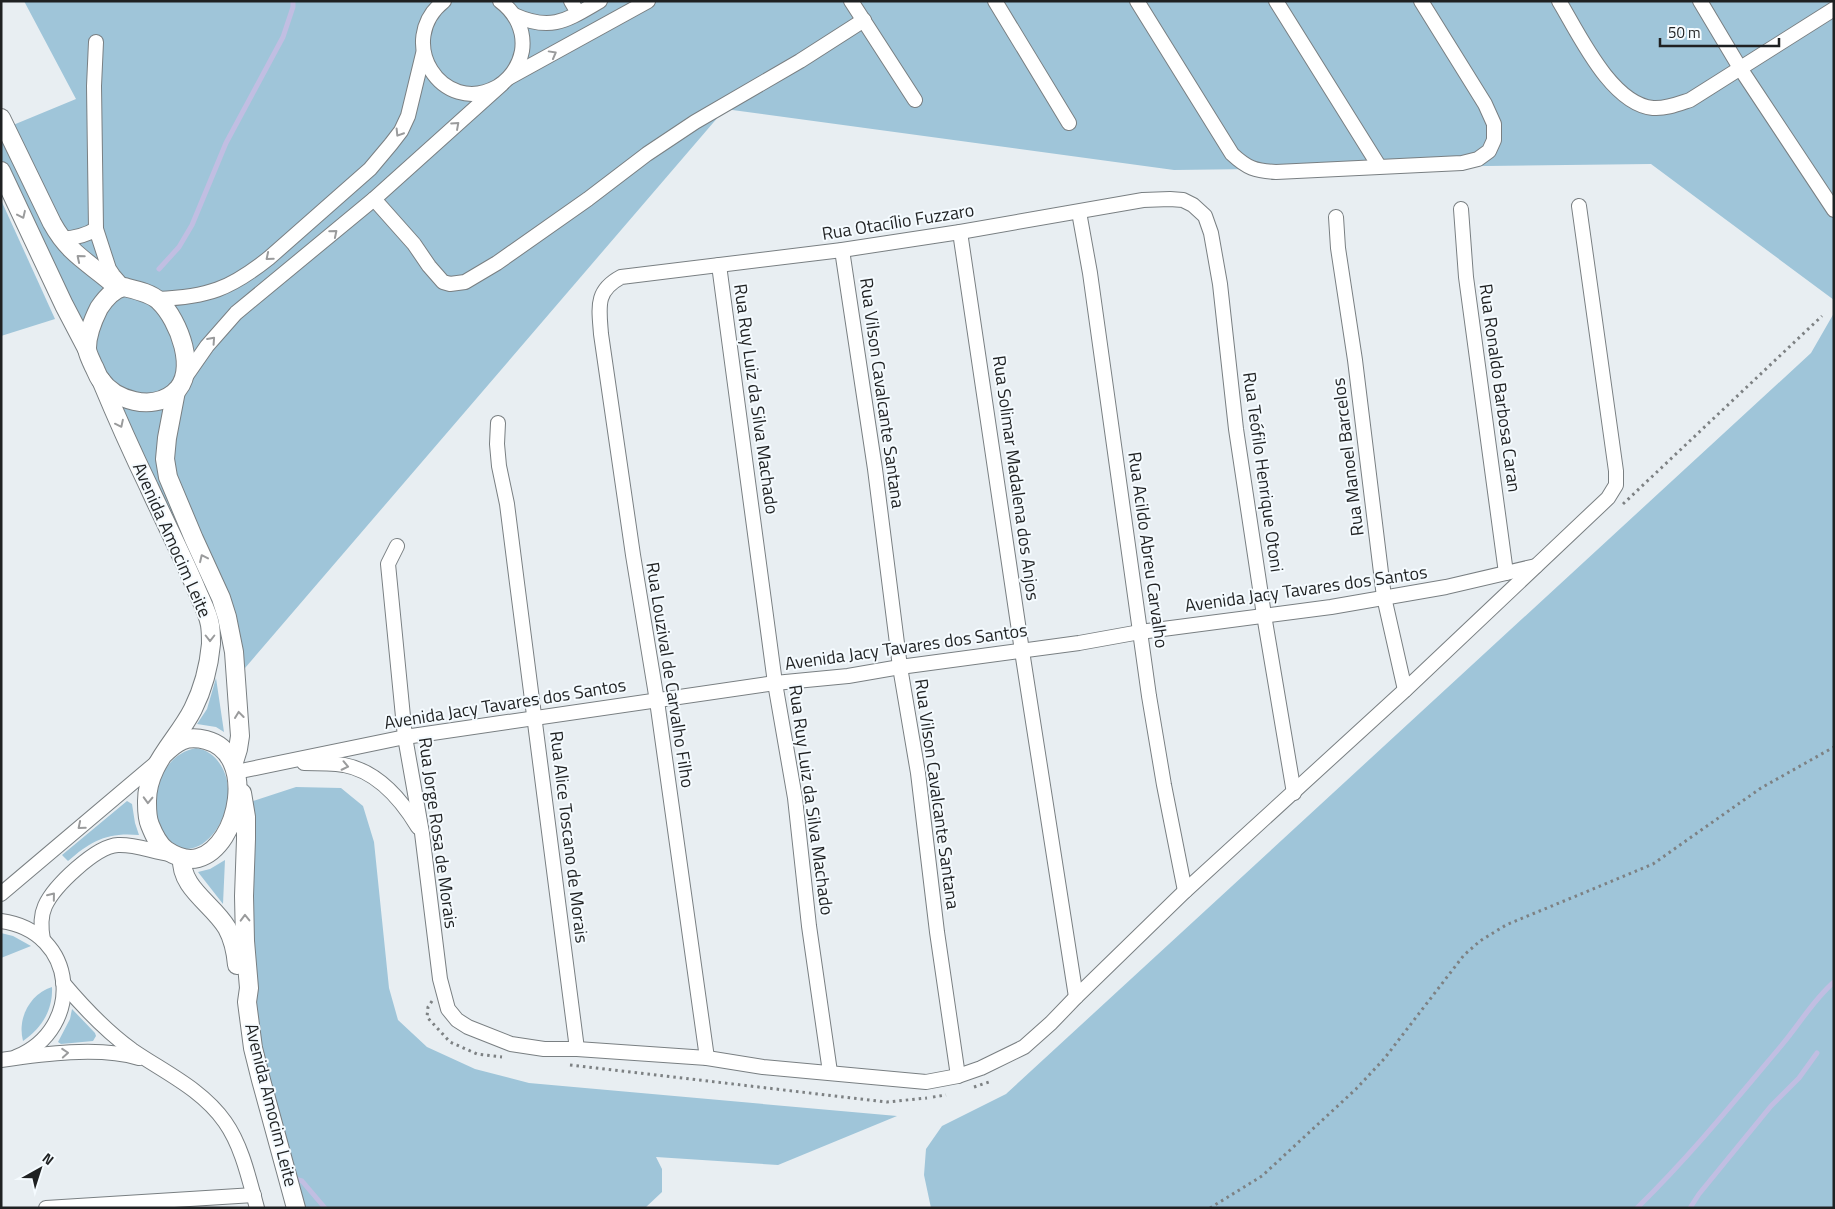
<svg xmlns="http://www.w3.org/2000/svg" width="1835" height="1209" font-family="'Titillium Web',sans-serif">
  <style>
    .grass { fill: #9fc5d9 }
    .lines { fill: none; stroke-linecap: round; stroke-linejoin: round }
    .stream { stroke: #c1bee2; stroke-width: 5 }
    .minor-casing { stroke: #797f82; stroke-width: 16 }
    .tertiary-casing { stroke: #797f82; stroke-width: 20 }
    .path { stroke: #7d8183; stroke-width: 3; stroke-dasharray: 2.5 4; stroke-linecap: butt }
    .minor { stroke: #fff; stroke-width: 14 }
    .tertiary { stroke: #fff; stroke-width: 18 }
    .oneway { stroke: #9a9b9c }
    .labels { text-anchor: middle; stroke-width: 4; stroke-linejoin: round; paint-order: stroke }
    .street-label { font-size: 18px; fill: #1f2122; stroke: #f5fbff }
  </style>
  <rect width="100%" height="100%" fill="#e8eef2"/>
  <g class="grass">
    <polygon points="24,1 1834,1 1834,300 1651,164 1174,170 725,109 239,675 210,602 1,158 1,130 76,99"/>
    <polygon points="1,200 55,319 1,336"/>
    <polygon points="1834,313 1834,1208 931,1208 924,1175 926,1149 942,1126 1006,1094 1811,353"/>
    <polygon points="216,678 224,732 216,727 197,724 207,709"/>
    <path d="M196,748C207,750 214,755 220,764C249,807 193,884 162,831C146,801 161,754 196,748Z"/>
    <polygon points="296,787 341,788 363,806 374,842 389,988 398,1020 427,1047 475,1069 529,1083 897,1116 778,1165 656,1157 662,1169 662,1192 645,1208 304,1208 271,1088 247,969 247,803"/>
    <path d="M127,801L132,804L135,823L139,835C107,832 91,841 68,861L62,855Z"/>
    <polygon points="225,860 223,904 198,872 210,869"/>
    <polygon points="1,933 13,936 31,946 1,958"/>
    <path d="M52,987C53,1010 42,1028 23,1041C17,1018 30,994 52,987Z"/>
    <polygon points="72,1009 95,1033 96,1036 93,1041 61,1044 58,1042 70,1019"/>
  </g>
  <g class="lines">
    <g class="stream">
      <polyline points="159,269 179,247 192,225 226,143 283,37 293,7 293,1"/>
      <polyline points="295,1179 302,1181 325,1208"/>
      <path d="M1637,1208C1689,1157 1734,1102 1781,1046C1799,1025 1813,1000 1834,982"/>
      <polyline points="1690,1208 1699,1194 1771,1106 1799,1078 1817,1053"/>
    </g>
    <g class="minor-casing">
      <g id="minor">
        <path d="M444,1C394,41 442,117 497,87C510,79 519,66 522,51C525,31 516,13 500,1"/>
        <polyline points="571,1 578,13"/>
        <polyline points="851,1 915,100"/>
        <polyline points="995,1 1069,123"/>
        <path d="M1137,1L1232,154C1247,168 1255,171 1276,172L1462,163L1478,159L1489,151L1494,140V124L1485,104L1421,1"/>
        <polyline points="1276,1 1379,166"/>
        <path d="M1559,1C1579,34 1611,104 1653,108C1666,109 1678,104 1690,100L1834,9"/>
        <polyline points="1700,1 1740,68 1834,210"/>
        <path d="M514,15C552,32 567,20 600,1"/>
        <polyline points="96,42 94,86 96,229 109,269 113,275 120,283"/>
        <polyline points="510,77 648,1"/>
        <polyline points="374,199 414,244 429,266 443,282 450,284 465,282 497,263 588,199 647,154 695,122 800,61 864,20"/>
        <polyline points="1461,209 1466,277 1506,573"/>
        <polyline points="1079,212 1090,273 1149,696 1164,785 1185,891"/>
        <polyline points="1336,217 1338,248 1355,360 1384,597 1405,690"/>
        <polyline points="960,232 1022,651 1076,997"/>
        <path d="M62,239C75,238 85,236 96,229"/>
        <polyline points="842,250 875,469 900,667 918,773 937,932 958,1076"/>
        <polyline points="719,265 775,683 795,798 809,926 830,1072"/>
        <path d="M158,299C208,297 230,289 269,258L370,169L391,144L401,131L408,116L423,54"/>
        <polyline points="184,379 207,346 236,313 374,199 502,84"/>
        <polyline points="498,423 497,444 499,466 507,504 517,583 577,1049"/>
        <polyline points="397,546 388,564 405,737 422,833 440,979 448,1009 457,1020 468,1027 511,1044 544,1049 577,1049 707,1058 763,1067 926,1082 958,1076 981,1068 1024,1047 1051,1023 1076,997 1185,891 1405,690 1608,498 1616,485 1616,471 1579,206"/>
        <path d="M304,763C317,763 331,763 344,765C377,771 401,799 418,827"/>
        <polyline points="236,772 405,737 775,683 848,676 900,667 1079,643 1140,632 1331,607 1446,587 1536,566"/>
        <polyline points="1,894 156,763"/>
        <path d="M1,921C77,931 86,1028 16,1057"/>
        <path d="M43,940C41,929 40,917 45,906C54,886 96,846 118,845C136,844 153,852 171,854"/>
        <path d="M63,983C84,1008 106,1031 132,1050C164,1072 202,1089 225,1122C242,1146 249,1179 257,1208"/>
        <path d="M707,1058L657,701L633,555L601,334C599,307 595,291 621,277L842,250L960,232L1143,200L1170,199L1183,200L1193,205L1205,216L1211,233L1220,284L1236,429L1264,615L1294,793"/>
        <path d="M1,1060C42,1054 99,1046 139,1058"/>
        <polyline points="46,1208 254,1195"/>
      </g>
    </g>
    <g class="tertiary-casing">
      <g id="tertiary">
        <path d="M1,118L52,223C70,256 92,264 118,288"/>
        <polyline points="1,171 64,305 87,349"/>
        <path d="M124,287C136,290 151,293 159,301C179,320 199,372 174,393C152,411 115,401 100,379C97,375 96,370 93,365C91,360 87,353 87,348C87,334 93,320 99,308C105,299 114,289 124,287Z"/>
        <path d="M101,380C116,416 132,452 149,487C164,520 181,553 195,586C200,599 208,612 210,625C211,631 211,638 211,644C209,666 203,689 193,709C177,741 146,765 147,803C147,811 147,818 150,825C154,835 158,844 166,850C175,856 187,861 198,858C240,846 257,753 206,740C186,735 177,741 163,755"/>
        <polyline points="176,391 167,438 165,459 168,477 194,539 221,598 227,617 234,652 240,736 238,749 234,762"/>
        <polyline points="242,793 246,817 246,839 244,896 245,941 249,988 247,1002 253,1048 261,1080 296,1208"/>
        <path d="M182,858C180,888 213,904 227,928C233,939 236,953 237,965"/>
      </g>
    </g>
    <g class="path">
      <polyline points="1623,504 1822,316"/>
      <polyline points="432,1001 428,1007 427,1017 450,1042 477,1054 502,1057"/>
      <polyline points="570,1065 887,1102 927,1098"/>
      <polyline points="974,1087 989,1082"/>
      <polyline points="933,1097 946,1095"/>
      <polyline points="1210,1208 1262,1176 1356,1089 1384,1059 1464,955 1480,941 1506,925 1653,864 1761,788 1834,747"/>
    </g>
    <use href="#minor" class="minor"/>
    <use href="#tertiary" class="tertiary"/>
  </g>
  <defs><path id="oneway-chevron" d="M-2-3.5L2.5 0L-2 3.5" fill="none" stroke-width="1.6" stroke-linecap="round" stroke-linejoin="round" transform="scale(1.25)"/></defs>
  <g class="oneway">
    <use href="#oneway-chevron" transform="translate(553 54) rotate(-29)"/>
    <use href="#oneway-chevron" transform="translate(456 125) rotate(-42)"/>
    <use href="#oneway-chevron" transform="translate(399 133) rotate(122)"/>
    <use href="#oneway-chevron" transform="translate(22 215) rotate(65)"/>
    <use href="#oneway-chevron" transform="translate(334 233) rotate(-40)"/>
    <use href="#oneway-chevron" transform="translate(269 257) rotate(140)"/>
    <use href="#oneway-chevron" transform="translate(80 258) rotate(-140)"/>
    <use href="#oneway-chevron" transform="translate(212 340) rotate(-48)"/>
    <use href="#oneway-chevron" transform="translate(120 424) rotate(64)"/>
    <use href="#oneway-chevron" transform="translate(203 558) rotate(-115)"/>
    <use href="#oneway-chevron" transform="translate(210 638) rotate(90)"/>
    <use href="#oneway-chevron" transform="translate(239 715) rotate(-97)"/>
    <use href="#oneway-chevron" transform="translate(345 766) rotate(12)"/>
    <use href="#oneway-chevron" transform="translate(148 800) rotate(92)"/>
    <use href="#oneway-chevron" transform="translate(81 826) rotate(140)"/>
    <use href="#oneway-chevron" transform="translate(52 896) rotate(-51)"/>
    <use href="#oneway-chevron" transform="translate(245 918) rotate(-91)"/>
    <use href="#oneway-chevron" transform="translate(65 1053) rotate(-4)"/>
  </g>
  <g class="labels">
    <g class="street-label">
      <text transform="translate(898 222) rotate(-9)" y="6">Rua Otacílio Fuzzaro</text>
      <text transform="translate(1500 388) rotate(82)" y="6">Rua Ronaldo Barbosa Caran</text>
      <text transform="translate(882 393) rotate(82)" y="6">Rua Vilson Cavalcante Santana</text>
      <text transform="translate(756 399) rotate(82)" y="6">Rua Ruy Luiz da Silva Machado</text>
      <text transform="translate(1348 457) rotate(-97)" y="6">Rua Manoel Barcelos</text>
      <text transform="translate(1263 472) rotate(82)" y="6">Rua Teófilo Henrique Otoni</text>
      <text transform="translate(1016 478) rotate(82)" y="6">Rua Solimar Madalena dos Anjos</text>
      <text transform="translate(172 540) rotate(66)" y="6">Avenida Amocim Leite</text>
      <text transform="translate(1148 550) rotate(82)" y="6">Rua Acildo Abreu Carvalho</text>
      <text transform="translate(1306 589) rotate(-8)" y="6">Avenida Jacy Tavares dos Santos</text>
      <text transform="translate(906 647) rotate(-8)" y="6">Avenida Jacy Tavares dos Santos</text>
      <text transform="translate(670 675) rotate(81)" y="6">Rua Louzival de Carvalho Filho</text>
      <text transform="translate(505 704) rotate(-9)" y="6">Avenida Jacy Tavares dos Santos</text>
      <text transform="translate(937 794) rotate(82)" y="6">Rua Vilson Cavalcante Santana</text>
      <text transform="translate(811 800) rotate(82)" y="6">Rua Ruy Luiz da Silva Machado</text>
      <text transform="translate(438 833) rotate(82)" y="6">Rua Jorge Rosa de Morais</text>
      <text transform="translate(569 837) rotate(83)" y="6">Rua Alice Toscano de Morais</text>
      <text transform="translate(271 1105) rotate(76)" y="6">Avenida Amocim Leite</text>
    </g>
  </g>
  <rect width="1835" height="1209" fill="none" stroke="#1f2122" stroke-width="5"/>
  <g transform="translate(40 1169) rotate(39)" stroke="#f5fbff" stroke-width="4" paint-order="stroke">
  <path d="M0-4L9 19L0 12L-9 19Z" fill="#1f2122"/>
  <text y="-8" font-size="14" font-weight="bold" text-anchor="middle" fill="#1f2122">N</text>
  </g>
  <path d="M1660 38v8h119v-8" fill="none" stroke="#1f2122" stroke-width="2.5"/>
  <text x="1668" y="38" font-size="15" fill="#1f2122" stroke="#f5fbff" stroke-width="4" paint-order="stroke">50 m</text>
</svg>
